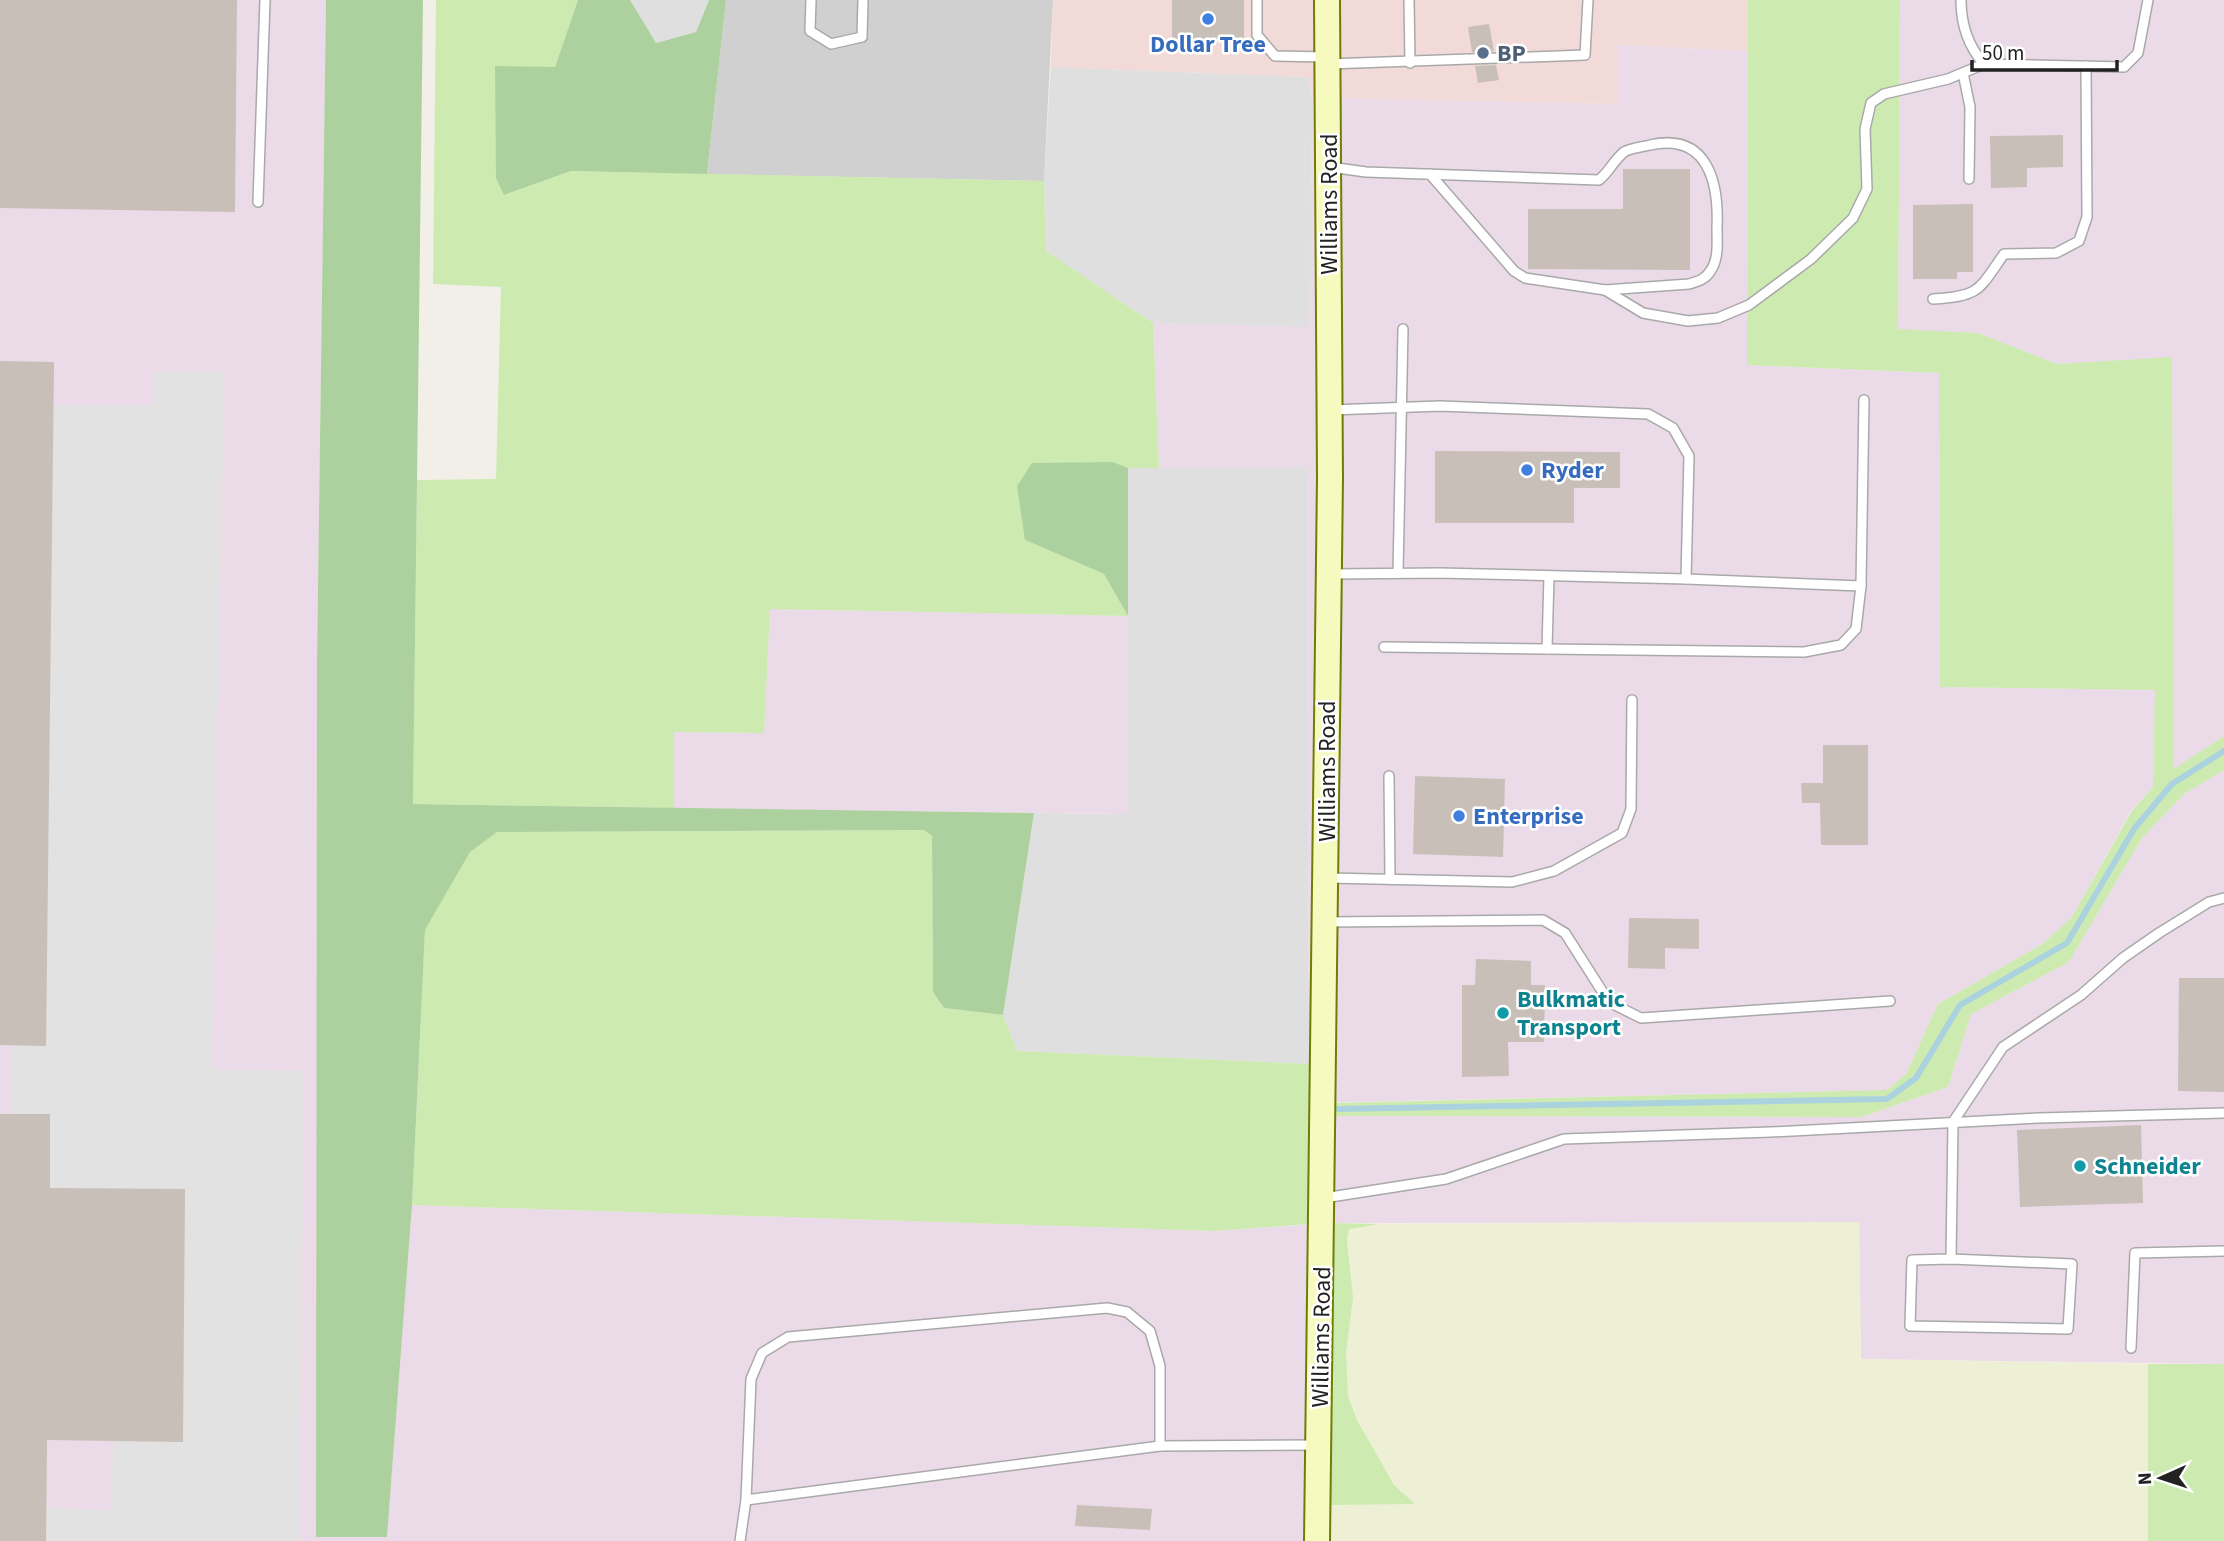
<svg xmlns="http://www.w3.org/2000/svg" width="2224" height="1541" font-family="'Source Sans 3',sans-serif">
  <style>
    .residential { fill: #e0dfdf }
    .commercial { fill: #f2dad9 }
    .industrial { fill: #ebdbe8 }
    .religious { fill: #d0d0d0 }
    .farmland { fill: #eef0d5 }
    .grass { fill: #cdebb0 }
    .forest { fill: #add19e }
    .parking { fill: #e2e2e2 }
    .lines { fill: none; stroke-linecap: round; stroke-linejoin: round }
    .stream { stroke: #aad3df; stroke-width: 6 }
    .building { fill: #c7bfb8 }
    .service-casing { stroke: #a9a9a9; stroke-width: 12 }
    .secondary-casing { stroke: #707d05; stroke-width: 28 }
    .service { stroke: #fff; stroke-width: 9 }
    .secondary { stroke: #f7fabf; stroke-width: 24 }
    .shop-dot { fill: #3f7fe0; stroke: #fff; stroke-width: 2.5 }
    .service-dot { fill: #5c6f8a; stroke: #fff; stroke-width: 2.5 }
    .culture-dot { fill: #0f9aa8; stroke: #fff; stroke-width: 2.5 }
    .labels { text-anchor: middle; stroke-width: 5; stroke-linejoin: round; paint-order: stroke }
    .shop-label { font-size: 24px; font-weight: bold; fill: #366cbe; stroke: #fff; text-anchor: start }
    .service-label { font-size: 24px; font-weight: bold; fill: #4e5e75; stroke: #fff; text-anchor: start }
    .street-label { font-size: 24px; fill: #222; stroke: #fff }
    .culture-label { font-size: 24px; font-weight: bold; fill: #0d838f; stroke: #fff; text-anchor: start }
  </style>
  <rect width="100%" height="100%" fill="#f2efe9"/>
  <g class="residential">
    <polygon points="630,0 709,0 696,32 655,43"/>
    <polygon points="1051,67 1309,77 1312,98 1311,328 1153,323 1046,251 1044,181"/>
    <polygon points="1307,467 1309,1064 1017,1051 1003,1015 1034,813 1128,814 1128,468"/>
  </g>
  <polygon class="commercial" points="1053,0 1748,0 1748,51 1619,45 1618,104 1312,98 1309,77 1051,67"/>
  <g class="industrial">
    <polygon points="0,0 326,0 317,660 387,1536 412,1205 1215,1231 1330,1223 1333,1116 1861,1117 1948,1087 1971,1014 2069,962 2142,838 2184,794 2224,770 2224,1364 1861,1359 1859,1222 1330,1223 1328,1541 0,1541"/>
    <polygon points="1900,0 2224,0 2224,736 2174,770 2172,358 2057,364 1978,333 1898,330"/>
    <polygon points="1618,45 1748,51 1747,365 1939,373 1940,687 2155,690 2153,787 2130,812 2072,917 2044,943 1938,1004 1906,1074 1887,1090 1309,1103 1307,467 1159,468 1153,323 1310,327 1312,98 1618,104"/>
    <polygon points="770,609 1128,616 1128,814 674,808 674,732 764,733"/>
  </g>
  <polygon class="religious" points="726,0 1053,0 1044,181 707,174"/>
  <polygon class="farmland" points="1859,1222 1861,1359 2148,1364 2148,1541 1328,1541 1329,1505 1414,1503 1394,1485 1357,1420 1348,1396 1346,1352 1353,1298 1346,1242 1349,1229 1379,1224"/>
  <g class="grass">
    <polygon points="436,0 578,0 555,67 504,195 571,171 1044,181 1046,251 1153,323 1159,468 1128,468 1112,462 1025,540 1104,574 1128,616 770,609 764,733 674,732 674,808 413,804 417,480 496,479 501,287 433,284"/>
    <polygon points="1748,0 1900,0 1898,329 1978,333 2057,364 2172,357 2174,769 2224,736 2224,770 2184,794 2142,838 2069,962 1971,1014 1948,1087 1861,1117 1333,1116 1332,1103 1887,1090 1906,1074 1938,1004 2044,943 2072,917 2131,812 2153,787 2155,690 1940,687 1939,373 1747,365"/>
    <polygon points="924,830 932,836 933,992 944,1008 1003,1015 1017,1051 1309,1064 1310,1224 1215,1231 412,1205 425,930 470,851 497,832"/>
    <polygon points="1330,1223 1379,1224 1349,1229 1347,1241 1353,1298 1346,1352 1348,1396 1357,1420 1394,1485 1415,1504 1329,1505"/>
    <rect x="2148" y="1364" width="76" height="177"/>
  </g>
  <g class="forest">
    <polygon points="326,0 423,0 413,804 1034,813 1003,1015 944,1008 933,992 932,836 924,830 497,832 470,852 425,930 412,1205 387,1537 316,1537 317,660"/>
    <polygon points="578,0 630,0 656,43 696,32 709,0 726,0 707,174 571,171 504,195 496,178 495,66 555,67"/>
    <polygon points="1113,462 1128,468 1128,616 1104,574 1025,540 1017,486 1032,463"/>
  </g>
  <polygon class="parking" points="224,371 212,1069 304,1071 299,1541 46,1541 46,1508 112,1510 113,1441 183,1442 185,1190 50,1188 50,1114 11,1114 12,1045 45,1046 53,405 153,405 154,372"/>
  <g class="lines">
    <polyline class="stream" points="1337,1109 1887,1099 1916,1078 1960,1005 2067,943 2134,829 2172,784 2224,751"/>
  </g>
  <g class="building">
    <polygon points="0,0 237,0 235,212 0,208"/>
    <polygon points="1172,0 1244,0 1244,40 1172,39"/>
    <polygon points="1489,24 1494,51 1472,52 1468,27"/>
    <polygon points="1496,65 1499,80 1478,83 1475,66"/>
    <polygon points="2063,135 2063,167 2027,168 2027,187 1991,188 1990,136"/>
    <polygon points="1623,169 1690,169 1690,270 1528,269 1528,209 1623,209"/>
    <polygon points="1973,204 1973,272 1957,272 1957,279 1913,279 1913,205"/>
    <polygon points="0,361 54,362 46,1046 0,1045"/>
    <polygon points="1435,451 1620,452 1620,488 1574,488 1574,523 1435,523"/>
    <polygon points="1823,745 1868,745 1868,845 1821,845 1820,803 1802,803 1801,783 1823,783"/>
    <polygon points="1415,776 1505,779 1503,857 1413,854"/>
    <polygon points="1629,918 1699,919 1699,949 1665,948 1665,969 1628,968"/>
    <polygon points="1476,959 1531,961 1531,985 1545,985 1544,1042 1508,1042 1509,1076 1462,1077 1462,985 1475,985"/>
    <polygon points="2179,978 2224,978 2224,1092 2178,1091"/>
    <polygon points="0,1114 50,1114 50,1188 185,1189 183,1442 47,1440 46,1541 0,1541"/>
    <polygon points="2141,1125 2143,1203 2020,1207 2017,1130"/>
    <polygon points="1077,1505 1152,1509 1150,1530 1075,1526"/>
  </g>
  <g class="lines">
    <g class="service-casing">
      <g id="service">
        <polyline points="811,0 810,31 831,44 862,37 863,0"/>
        <polyline points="1257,0 1257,35 1275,56 1326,57"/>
        <polyline points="1409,0 1410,63"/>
        <path d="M1961,0C1961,23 1968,46 1984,64L2124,67L2138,53L2148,0"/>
        <polyline points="1328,64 1585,55 1588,0"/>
        <polyline points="1963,73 1970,107 1969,179"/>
        <path d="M1330,167L1366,172L1599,180C1609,172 1614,160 1624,152C1630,148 1642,147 1650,145C1708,132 1719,183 1717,228C1717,242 1719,258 1711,270C1706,279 1699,281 1689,284L1605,290"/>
        <polyline points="1430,174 1514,271 1525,278 1605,290 1643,313 1688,321 1718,318 1749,305 1811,259 1853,218 1867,189 1865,129 1871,103 1884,94 1948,79 1984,64"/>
        <polyline points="258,202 265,0"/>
        <path d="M1933,299C1980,296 1978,291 2004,254L2056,253L2079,241L2087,217L2086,66"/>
        <polyline points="1331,410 1440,406 1648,414 1673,428 1689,456 1686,579"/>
        <polyline points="1398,573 1403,329"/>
        <polyline points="1331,574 1440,573 1686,579 1861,586 1864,400"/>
        <polyline points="1384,647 1804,652 1841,645 1856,629 1861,586"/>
        <polyline points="1547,649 1549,576"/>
        <polyline points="1389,776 1390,879"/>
        <polyline points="1328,878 1512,882 1554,871 1622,833 1631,809 1632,700"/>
        <polyline points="1326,922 1543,920 1565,933 1609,1002 1641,1018 1890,1001"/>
        <polyline points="1324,1198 1446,1179 1564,1139 1771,1132 2039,1118 2224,1113"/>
        <polyline points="1951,1259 1912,1260 1910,1326 2068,1329 2072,1264 1951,1259 1953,1122 2003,1047 2081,995 2123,958 2159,933 2209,902 2224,898"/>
        <polyline points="2131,1348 2135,1253 2224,1251"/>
        <polyline points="746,1500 751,1379 762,1353 788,1337 1107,1308 1127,1312 1150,1331 1160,1366 1160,1446"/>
        <polyline points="740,1541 746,1500 1160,1446 1317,1445"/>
      </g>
    </g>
    <g class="secondary-casing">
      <polyline id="secondary" points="1317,1541 1330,478 1327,0"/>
    </g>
    <use href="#service" class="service"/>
    <use href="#secondary" class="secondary"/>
  </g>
  <g class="shop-dot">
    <circle cx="1208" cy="19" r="7"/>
    <circle cx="1527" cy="470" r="7"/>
    <circle cx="1459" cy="816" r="7"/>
  </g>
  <circle class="service-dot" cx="1483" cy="53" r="7"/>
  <g class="culture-dot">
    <circle cx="1503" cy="1013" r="7"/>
    <circle cx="2080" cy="1166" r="7"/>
  </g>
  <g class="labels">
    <g class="shop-label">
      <text x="1208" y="52" text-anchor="middle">Dollar Tree</text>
      <text x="1541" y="478">Ryder</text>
      <text x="1473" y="824">Enterprise</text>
    </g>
    <g class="service-label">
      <text x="1497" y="61">BP</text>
    </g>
    <g class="street-label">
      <text transform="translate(1329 204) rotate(-90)" y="8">Williams Road</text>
      <text transform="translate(1327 771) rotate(-90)" y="8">Williams Road</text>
      <text transform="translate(1321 1337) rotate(-89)" y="8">Williams Road</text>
    </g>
    <g class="culture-label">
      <text x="1517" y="1007">Bulkmatic<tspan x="1517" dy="28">Transport</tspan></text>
      <text x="2094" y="1174">Schneider</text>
    </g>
  </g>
  <g transform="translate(2161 1478) rotate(267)" stroke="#ffffff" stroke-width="5" paint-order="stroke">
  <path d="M0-5L12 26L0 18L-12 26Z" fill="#222222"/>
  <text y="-10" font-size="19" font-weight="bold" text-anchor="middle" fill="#222222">N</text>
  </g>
  <path d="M1972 60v10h145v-10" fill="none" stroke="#222222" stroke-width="3.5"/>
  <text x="1982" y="60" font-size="21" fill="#222222" stroke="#ffffff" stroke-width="5" paint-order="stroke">50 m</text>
</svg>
